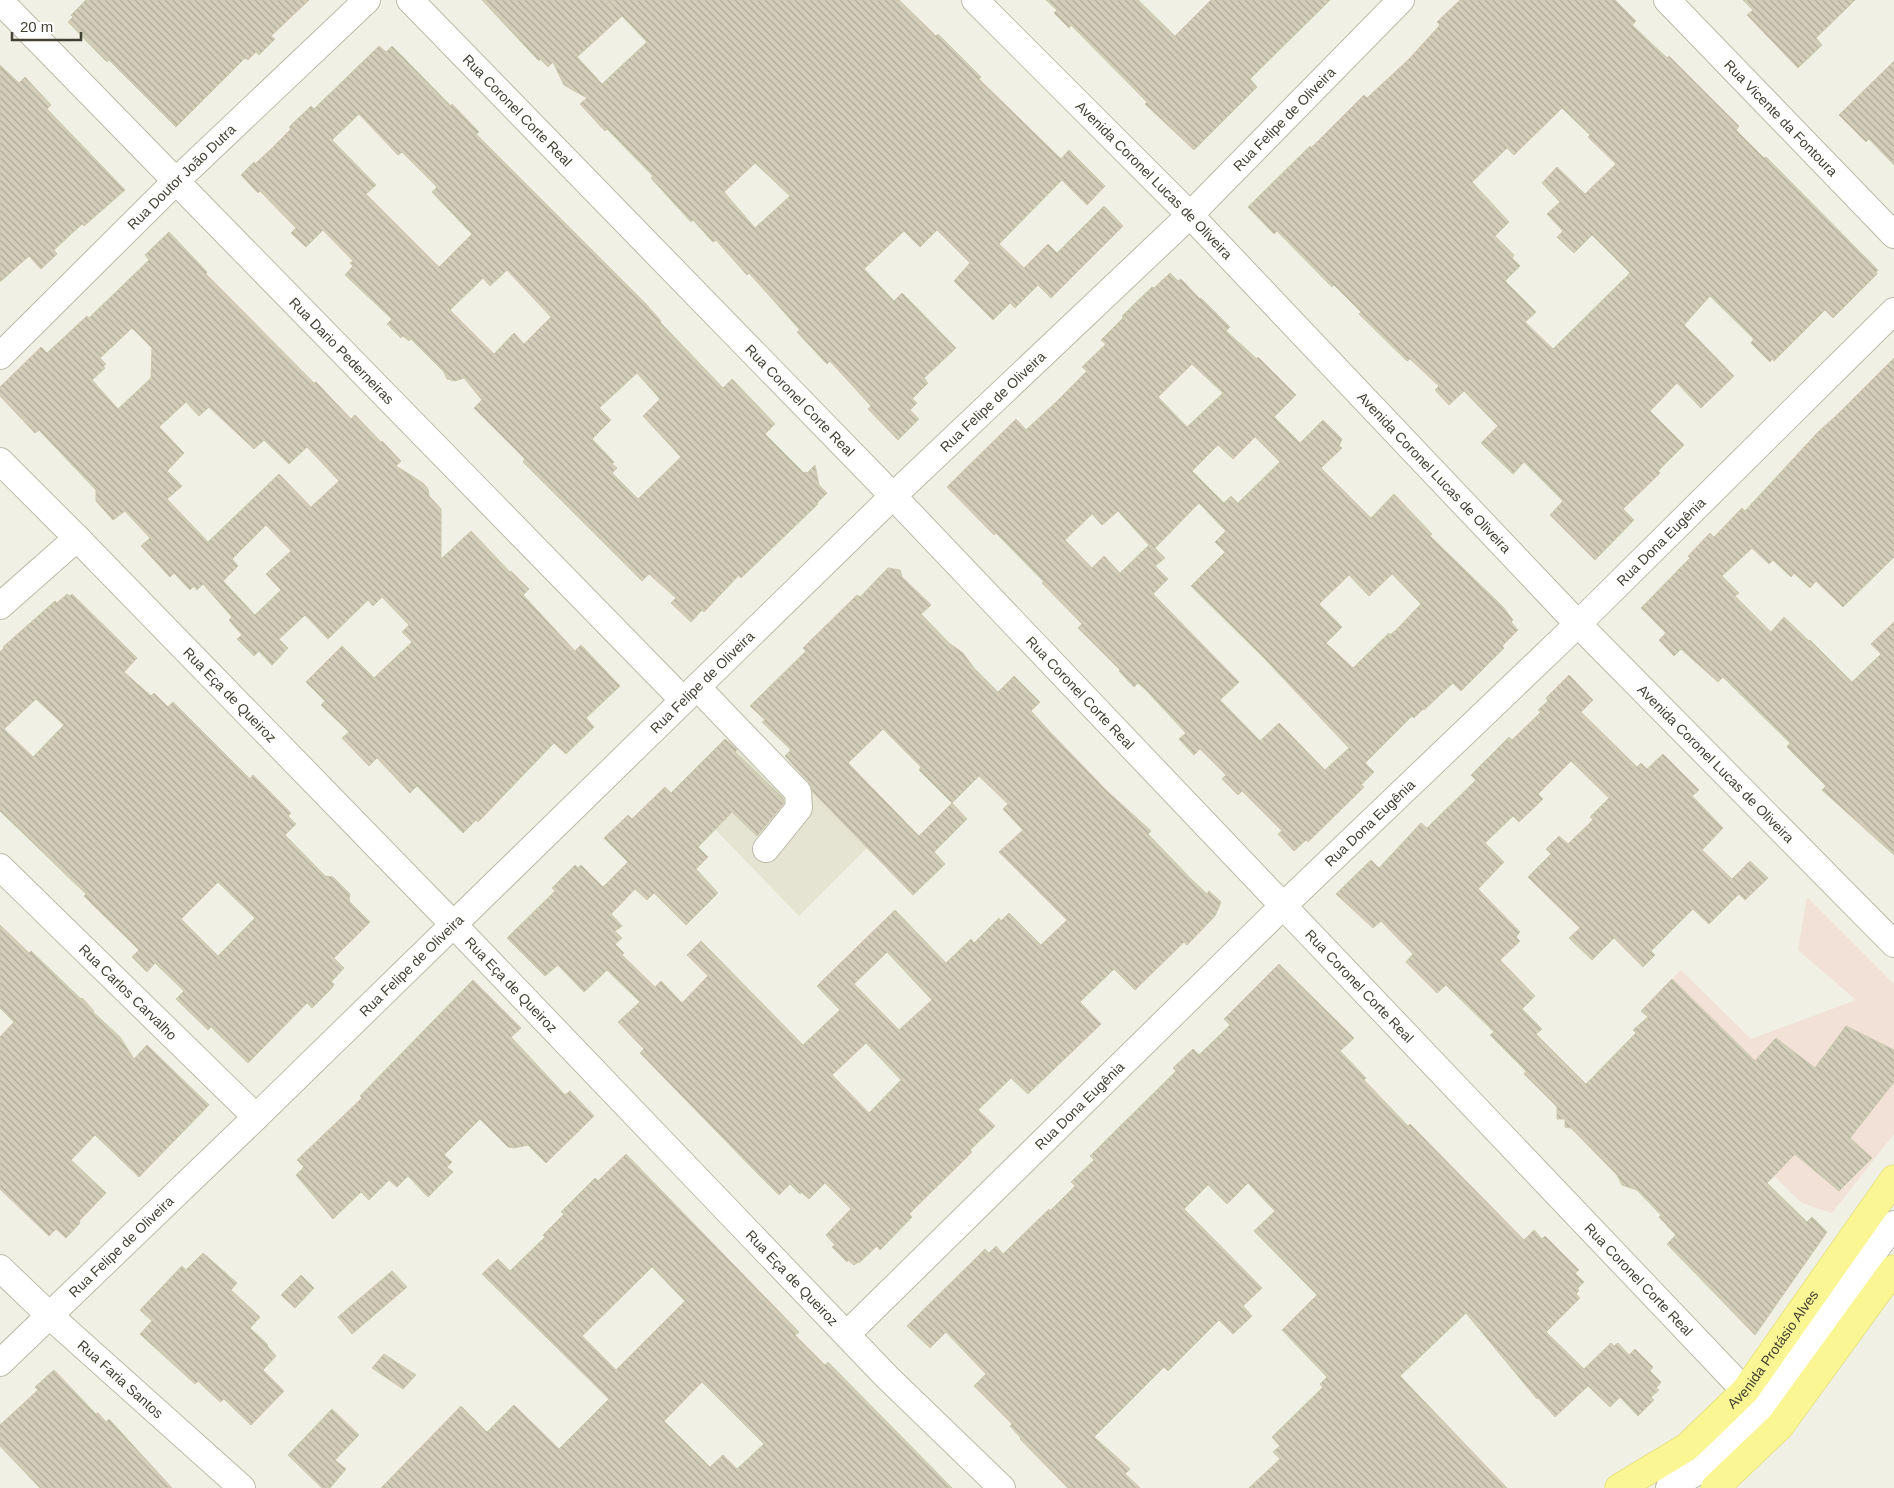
<svg xmlns="http://www.w3.org/2000/svg" width="1894" height="1488" font-family="Helvetica,sans-serif">
  <style>
    .residential { fill: #e5e4d2 }
    .medical { fill: #f2e1d7 }
    .building { fill: url(#building-back-hatch); stroke: #ccc8ad; fill-rule: evenodd }
    .lines { fill: none; stroke-linecap: round; stroke-linejoin: round }
    .minor-casing { stroke: #bcbaa7; stroke-width: 28 }
    .major-casing { stroke: #ded765; stroke-width: 29 }
    .minor { stroke: #fff; stroke-width: 26 }
    .major { stroke: #faf694; stroke-width: 28 }
    .labels { text-anchor: middle; stroke-width: 4.5; stroke-linejoin: round; paint-order: stroke }
    .street-label { font-size: 14px; fill: #434134; stroke: #fff }
  </style>
  <defs>
    <pattern id="building-back-hatch" width="6" height="6" patternUnits="userSpaceOnUse" patternTransform="scale(1.25)"><rect width="6" height="6" fill="#d2ceba"/><path d="M-1 5l2 2M0 0l6 6M5-1l2 2" fill="none" stroke="#aca998"/></pattern>
  </defs>
  <rect width="100%" height="100%" fill="#f1f0e4"/>
  <polygon class="residential" points="737,731 786,764 867,848 799,916 712,826 704,783 692,771 725,739 727,741"/>
  <polygon class="medical" points="1807,897 1894,984 1894,1134 1832,1213 1802,1203 1723,1127 1740,1110 1641,1011 1681,970 1751,1039 1856,1000 1798,950"/>
  <g class="building">
    <polygon points="86,0 309,0 271,36 275,39 259,55 256,52 248,60 245,58 176,127 109,60 107,62 68,22 73,17 71,15"/>
    <path d="M482,0H607L614,7L607,0H899L936,36L938,34L981,77L979,79L1061,159L1069,150L1105,186L1087,205L1062,180L999,244L1024,268L1048,244L1057,253L1104,206L1123,226L1051,298L1038,285L1015,308L1010,303L993,320L954,281L970,263L937,230L920,247L904,231L864,269L894,301L902,293L956,348L924,378L928,383L912,399L917,403L910,410L919,419L898,440L868,409L871,406L830,361L827,364L797,332L800,330L749,273L747,275L716,240L713,242L693,220L691,222L651,178L653,176L607,129L605,131L580,104L587,98L564,85L553,62L548,67L540,59L539,61ZM622,16L647,42L602,84L577,57ZM755,163L790,196L755,228L724,192Z"/>
    <polygon points="1046,0 1138,0 1175,36 1211,0 1330,0 1250,79 1257,87 1194,150 1145,104 1147,102 1071,25 1069,28 1054,13 1057,10"/>
    <path d="M1460,0H1615L1636,21L1632,25L1667,58L1669,56L1739,126L1736,130L1764,158L1766,157L1878,270L1876,272L1877,274L1833,318L1825,310L1774,361L1772,359L1770,362L1751,343L1754,339L1710,296L1684,325L1734,376L1701,408L1677,383L1650,411L1684,445L1658,471L1660,473L1623,509L1634,520L1595,560L1550,515L1563,501L1524,462L1513,474L1481,443L1498,426L1464,391L1449,405L1435,390L1439,386L1410,359L1407,361L1359,314L1361,312L1334,285L1332,287L1277,231L1274,234L1248,207L1310,146L1311,148L1364,95L1367,98L1409,59L1440,25L1437,22ZM1562,108L1590,135L1588,137L1616,164L1585,194L1557,167L1542,183L1560,202L1547,214L1563,231L1557,237L1574,253L1592,235L1630,273L1553,349L1525,322L1536,312L1505,281L1520,266L1512,258L1514,255L1495,236L1509,222L1472,182L1507,148L1514,155Z"/>
    <polygon points="1743,0 1855,0 1816,38 1822,45 1798,68 1747,15 1753,10"/>
    <path d="M379,46L386,52L392,46L451,106L452,104L479,132L476,134L646,304L661,321L660,322L723,388L732,379L775,424L765,434L804,473L805,472L807,473L815,465L819,485L827,493L817,503L818,504L741,578L739,575L704,612L702,610L691,622L671,603L676,598L649,574L642,581L523,462L525,459L474,408L482,400L464,378L455,381L447,379L444,372L411,339L409,341L403,336L401,338L387,324L392,319L345,275L353,266L350,263L353,261L323,230L306,247L291,233L296,228L260,191L258,193L241,175L254,162L255,164L272,148L291,129L289,127L311,106L314,109ZM359,114L398,155L402,152L437,187L432,192L472,234L439,267L366,194L376,185L332,140ZM507,270L551,317L524,344L514,333L494,354L450,310L483,278L490,286ZM637,373L660,399L643,416L681,457L638,499L612,473L617,468L612,464L614,462L592,439L611,420L599,408Z"/>
    <polygon points="1894,61 1894,165 1869,139 1866,142 1839,115"/>
    <polygon points="0,65 19,83 25,77 51,105 47,109 125,190 84,226 82,224 54,250 57,254 41,269 29,256 0,282"/>
    <path d="M169,232L207,272L206,274L314,383L316,382L351,419L355,415L381,442L382,441L401,461L396,466L423,483L428,489L429,496L441,509V559L471,531L510,572L511,571L529,589L523,595L575,651L581,645L620,686L586,718L594,727L566,754L554,743L478,822L476,820L463,833L417,786L410,793L377,758L369,766L342,738L349,732L321,705L325,701L306,682L342,646L374,678L412,642L402,632L409,625L382,597L373,606L368,600L328,639L305,615L279,639L288,648L272,665L259,651L254,656L237,639L242,635L229,620L232,617L203,584L197,590L194,586L190,590L174,573L170,577L141,546L150,538L125,511L113,520L96,501V490L39,430L35,433L0,396V387L41,347L47,353L87,316L89,318L149,260L145,255ZM132,328L152,348L151,378L118,409L92,380L105,368L103,367L106,364L100,358ZM186,402L199,416L209,407L254,449L264,440L289,464L307,447L339,481L311,507L279,474L208,542L167,499L182,486L167,471L184,453L159,427ZM266,525L291,551L266,574L281,590L255,615L223,581L238,566L232,559Z"/>
    <path d="M1170,273L1178,281L1181,279L1200,299L1201,298L1230,327L1226,331L1257,359L1258,357L1296,395L1274,417L1300,443L1323,420L1342,439L1339,446L1342,448L1321,468L1371,518L1394,494L1432,534L1430,536L1503,607L1513,620L1511,622L1518,630L1502,646L1504,648L1461,691L1453,683L1424,710L1423,709L1414,718L1412,716L1365,763L1374,772L1361,785L1364,787L1308,842L1306,840L1294,851L1278,834L1282,831L1242,791L1238,795L1222,779L1226,775L1200,749L1194,755L1179,739L1186,733L1146,690L1138,683L1134,687L1119,671L1120,670L1078,628L1082,624L1042,583L1044,582L996,533L994,535L947,487L1016,419L1026,430L1055,403L1087,371L1082,367L1106,344L1101,340L1124,317L1122,316L1152,287L1154,288ZM1192,364L1223,393L1187,427L1158,397ZM1255,437L1280,462L1238,503L1231,496L1224,503L1192,471L1218,445L1233,459ZM1199,503L1226,531L1215,542L1225,552L1191,586L1264,658L1349,748L1325,770L1279,723L1260,741L1220,700L1239,682L1153,594L1168,579L1155,566L1165,558L1155,548ZM1118,511L1149,545L1120,573L1104,556L1092,568L1065,540L1092,514L1102,525ZM1392,574L1421,604L1396,630L1390,635L1389,633L1353,668L1326,643L1342,627L1319,604L1349,575L1369,596Z"/>
    <polygon points="1894,358 1894,557 1843,607 1816,581 1810,588 1794,573 1791,577 1773,560 1769,564 1752,548 1722,576 1739,593 1735,596 1771,632 1784,617 1809,641 1810,640 1852,682 1881,654 1871,644 1894,622 1894,855 1822,790 1826,786 1787,747 1790,743 1723,677 1718,682 1681,649 1674,656 1659,640 1666,633 1641,608 1690,558 1688,556 1710,533 1714,537 1742,508 1745,511 1818,432 1837,415"/>
    <path d="M888,568L900,570L902,577L931,605L921,614L949,643L963,653L974,668L998,692L1014,676L1040,702L1031,711L1051,733L1107,791L1151,831L1148,834L1190,878L1207,894L1209,891L1221,902L1215,916L1187,945L1184,942L1135,990L1114,969L1080,1002L1101,1024L1028,1094L1011,1078L978,1110L995,1126L970,1150L972,1152L909,1214L912,1217L880,1250L877,1246L859,1263L858,1262L854,1265L848,1260L847,1262L832,1247L835,1245L826,1235L851,1209L825,1183L809,1199L801,1192L800,1194L790,1184L779,1195L758,1174L640,1053L644,1049L618,1022L640,1002L607,970L584,992L558,965L545,976L507,938L555,891L552,888L575,865L578,868L581,865L603,887L628,862L604,838L628,815L632,819L665,787L671,793L725,739L737,750L735,752L783,798L784,803L757,836L732,812L698,847L708,857L696,869L718,893L686,925L654,893L647,900L635,889L611,914L622,926L615,931L622,938L615,944L624,953L622,955L655,987L661,981L682,1003L708,976L687,955L701,941L803,1045L840,1010L817,986L895,910L946,963L971,939L974,943L999,918L1001,921L1009,913L1041,945L1067,920L999,852L1023,830L1003,809L1008,804L979,776L952,803L967,819L934,852L945,864L913,895L813,792L809,782L785,756L791,750L762,722L765,720L750,706L806,651L803,648L857,595L860,597ZM883,729L921,767L919,770L952,803L919,836L848,763ZM887,952L932,1000L899,1030L854,984ZM866,1043L901,1080L869,1113L832,1075Z"/>
    <path d="M67,594L70,596L72,594L137,658L124,672L151,696L154,693L168,707L173,702L250,779L253,775L291,813L288,816L296,824L285,835L325,876L333,877L350,894L349,901L370,922L334,958L344,968L331,982L334,984L332,988L312,1008L307,1003L248,1063L211,1027L208,1030L176,999L184,991L155,963L147,972L132,957L139,950L84,896L86,894L0,811V652L4,648L3,647L55,601L57,603ZM36,699L64,725L33,757L4,729ZM218,882L255,918L218,956L181,919Z"/>
    <polygon points="1569,675 1593,700 1581,712 1637,767 1641,763 1647,769 1663,754 1699,790 1692,796 1723,828 1702,850 1732,879 1750,861 1768,878 1745,900 1739,894 1709,924 1693,909 1651,951 1655,955 1643,967 1614,938 1592,960 1569,938 1580,928 1528,877 1551,854 1546,849 1559,836 1568,844 1593,820 1590,817 1609,798 1571,761 1538,794 1543,799 1519,822 1513,816 1485,843 1504,862 1478,889 1520,932 1516,937 1520,941 1500,960 1535,996 1522,1009 1542,1029 1536,1034 1586,1084 1636,1033 1633,1030 1648,1017 1641,1011 1672,979 1755,1061 1776,1038 1815,1068 1846,1026 1894,1050 1894,1082 1850,1138 1872,1158 1839,1191 1795,1154 1767,1183 1807,1222 1812,1217 1827,1232 1755,1335 1667,1244 1676,1235 1659,1217 1661,1215 1637,1190 1622,1185 1617,1175 1571,1128 1565,1127 1565,1119 1557,1119 1557,1107 1524,1074 1526,1071 1490,1035 1494,1032 1446,985 1437,993 1406,962 1413,954 1381,921 1373,928 1336,894 1371,860 1379,868 1421,823 1427,828 1476,780 1471,775 1509,737 1512,740 1541,712 1538,710 1548,701 1546,698"/>
    <polygon points="0,925 29,953 31,951 81,999 82,998 94,1011 93,1012 120,1037 134,1059 147,1045 209,1105 139,1177 95,1135 71,1160 106,1193 79,1221 80,1223 66,1238 56,1229 49,1236 0,1189 0,1037 14,1022 0,1008"/>
    <polygon points="1279,964 1354,1038 1340,1051 1366,1078 1364,1080 1408,1126 1410,1124 1524,1240 1534,1230 1542,1239 1545,1236 1579,1270 1575,1273 1584,1282 1577,1289 1579,1290 1576,1294 1580,1298 1546,1332 1584,1369 1611,1343 1614,1346 1618,1343 1629,1355 1635,1349 1653,1367 1650,1371 1661,1382 1656,1388 1659,1390 1651,1397 1654,1400 1638,1416 1620,1397 1610,1407 1588,1386 1555,1417 1538,1398 1537,1399 1466,1313 1400,1376 1507,1488 1249,1488 1280,1459 1273,1452 1280,1446 1272,1437 1323,1387 1320,1384 1327,1377 1282,1330 1317,1295 1254,1231 1275,1211 1248,1183 1227,1204 1208,1185 1184,1209 1262,1288 1243,1306 1252,1316 1233,1334 1219,1320 1168,1371 1164,1367 1094,1437 1130,1469 1125,1474 1140,1488 1068,1488 1020,1439 1021,1438 1010,1426 1012,1424 974,1386 986,1374 946,1332 930,1348 907,1326 985,1249 989,1253 996,1246 1003,1254 1049,1209 1050,1211 1075,1186 1071,1182 1094,1160 1090,1156 1176,1071 1173,1068 1193,1049 1199,1055 1230,1025 1224,1019"/>
    <polygon points="473,980 521,1028 511,1037 565,1095 570,1091 594,1116 546,1163 528,1145 514,1148 508,1147 480,1119 444,1155 452,1162 447,1167 453,1172 428,1197 408,1176 397,1187 389,1180 369,1200 361,1192 333,1219 296,1175 304,1167 297,1160 362,1098 360,1096"/>
    <path d="M626,1154L799,1332L795,1335L825,1365L828,1362L952,1488H381L461,1406L487,1432L514,1405L559,1449L609,1399L482,1274L498,1259L510,1271L545,1237L543,1235L564,1214L561,1212L595,1178L598,1181ZM652,1267L685,1301L616,1370L582,1336ZM702,1382L764,1444L737,1469L723,1455L710,1467L664,1421Z"/>
    <polygon points="203,1253 237,1283 231,1290 260,1317 250,1328 268,1345 267,1346 276,1356 263,1370 284,1391 251,1425 224,1399 220,1402 198,1381 195,1384 140,1334 152,1321 140,1310 182,1266 186,1270"/>
    <polygon points="392,1271 407,1287 352,1334 338,1317"/>
    <polygon points="301,1275 314,1288 295,1308 281,1295"/>
    <polygon points="384,1354 416,1375 403,1389 372,1368"/>
    <polygon points="54,1370 96,1414 98,1413 106,1422 109,1419 172,1488 40,1488 0,1446 0,1425 38,1390 35,1387"/>
    <polygon points="332,1409 359,1435 335,1460 346,1469 330,1488 322,1488 288,1455"/>
  </g>
  <g class="lines">
    <g class="minor-casing">
      <g id="minor">
        <path id="s1" d="M410,0L893,496L1745,1391"/>
        <path id="s2" d="M975,0L1190,215L1578,624L1894,944"/>
        <path id="s3" d="M1667,0L1894,235"/>
        <path id="s4" d="M0,1L683,700"/>
        <path id="s5" d="M0,356L176,181L367,0"/>
        <path id="s6" d="M0,461L77,538L453,924L887,1377L1002,1488"/>
        <polyline points="0,606 77,538"/>
        <polyline points="697,687 798,792 799,808 766,849"/>
        <path id="s7" d="M0,867L256,1117"/>
        <path id="s8" d="M0,1268L50,1316L242,1488"/>
        <path id="s9" d="M847,1334L1282,907L1578,624L1894,311"/>
        <path id="s10" d="M0,1363L256,1117L893,496L1190,215L1401,0"/>
        <polyline points="1669,1488 1695,1473 1762,1409 1894,1224"/>
      </g>
    </g>
    <g class="major-casing">
      <g id="major">
        <path id="s11" d="M1619,1488L1687,1447L1745,1391L1894,1179"/>
        <polyline points="1715,1488 1780,1426 1894,1269"/>
      </g>
    </g>
    <use href="#minor" class="minor"/>
    <use href="#major" class="major"/>
  </g>
  <g class="labels">
    <g class="street-label">
      <text dy="5" stroke="none"><textPath href="#s1" startOffset="154">Rua Coronel Corte Real</textPath></text>
      <text dy="5" stroke="none"><textPath href="#s3" startOffset="164">Rua Vicente da Fontoura</textPath></text>
      <text dy="5" stroke="none"><textPath href="#s10" startOffset="1788">Rua Felipe de Oliveira</textPath></text>
      <text dy="5" stroke="none"><textPath href="#s5" startOffset="255">Rua Doutor João Dutra</textPath></text>
      <text dy="5" stroke="none"><textPath href="#s2" startOffset="254">Avenida Coronel Lucas de Oliveira</textPath></text>
      <text dy="5" stroke="none"><textPath href="#s4" startOffset="489">Rua Dario Pederneiras</textPath></text>
      <text dy="5" stroke="none"><textPath href="#s1" startOffset="559">Rua Coronel Corte Real</textPath></text>
      <text dy="5" stroke="none"><textPath href="#s10" startOffset="1382">Rua Felipe de Oliveira</textPath></text>
      <text dy="5" stroke="none"><textPath href="#s2" startOffset="659">Avenida Coronel Lucas de Oliveira</textPath></text>
      <text dy="5" stroke="none"><textPath href="#s9" startOffset="1136">Rua Dona Eugênia</textPath></text>
      <text dy="5" stroke="none"><textPath href="#s10" startOffset="978">Rua Felipe de Oliveira</textPath></text>
      <text dy="5" stroke="none"><textPath href="#s1" startOffset="964">Rua Coronel Corte Real</textPath></text>
      <text dy="5" stroke="none"><textPath href="#s6" startOffset="328">Rua Eça de Queiroz</textPath></text>
      <text dy="5" stroke="none"><textPath href="#s2" startOffset="1064">Avenida Coronel Lucas de Oliveira</textPath></text>
      <text dy="5" stroke="none"><textPath href="#s9" startOffset="731">Rua Dona Eugênia</textPath></text>
      <text dy="5" stroke="none"><textPath href="#s10" startOffset="572">Rua Felipe de Oliveira</textPath></text>
      <text dy="5" stroke="none"><textPath href="#s6" startOffset="732">Rua Eça de Queiroz</textPath></text>
      <text dy="5" stroke="none"><textPath href="#s1" startOffset="1369">Rua Coronel Corte Real</textPath></text>
      <text dy="5" stroke="none"><textPath href="#s7" startOffset="179">Rua Carlos Carvalho</textPath></text>
      <text dy="5" stroke="none"><textPath href="#s9" startOffset="326">Rua Dona Eugênia</textPath></text>
      <text dy="5" stroke="none"><textPath href="#s10" startOffset="168">Rua Felipe de Oliveira</textPath></text>
      <text dy="5" stroke="none"><textPath href="#s6" startOffset="1138">Rua Eça de Queiroz</textPath></text>
      <text dy="5" stroke="none"><textPath href="#s1" startOffset="1774">Rua Coronel Corte Real</textPath></text>
      <text dy="5" stroke="none"><textPath href="#s11" startOffset="210">Avenida Protásio Alves</textPath></text>
      <text dy="5" stroke="none"><textPath href="#s8" startOffset="164">Rua Faria Santos</textPath></text>
    </g>
  </g>
  <path d="M12 32v8h69v-8" fill="none" stroke="#434134" stroke-width="2.5"/>
  <text x="20" y="32" font-size="15" fill="#434134" stroke="#ffffff" stroke-width="4" paint-order="stroke">20 m</text>
</svg>
